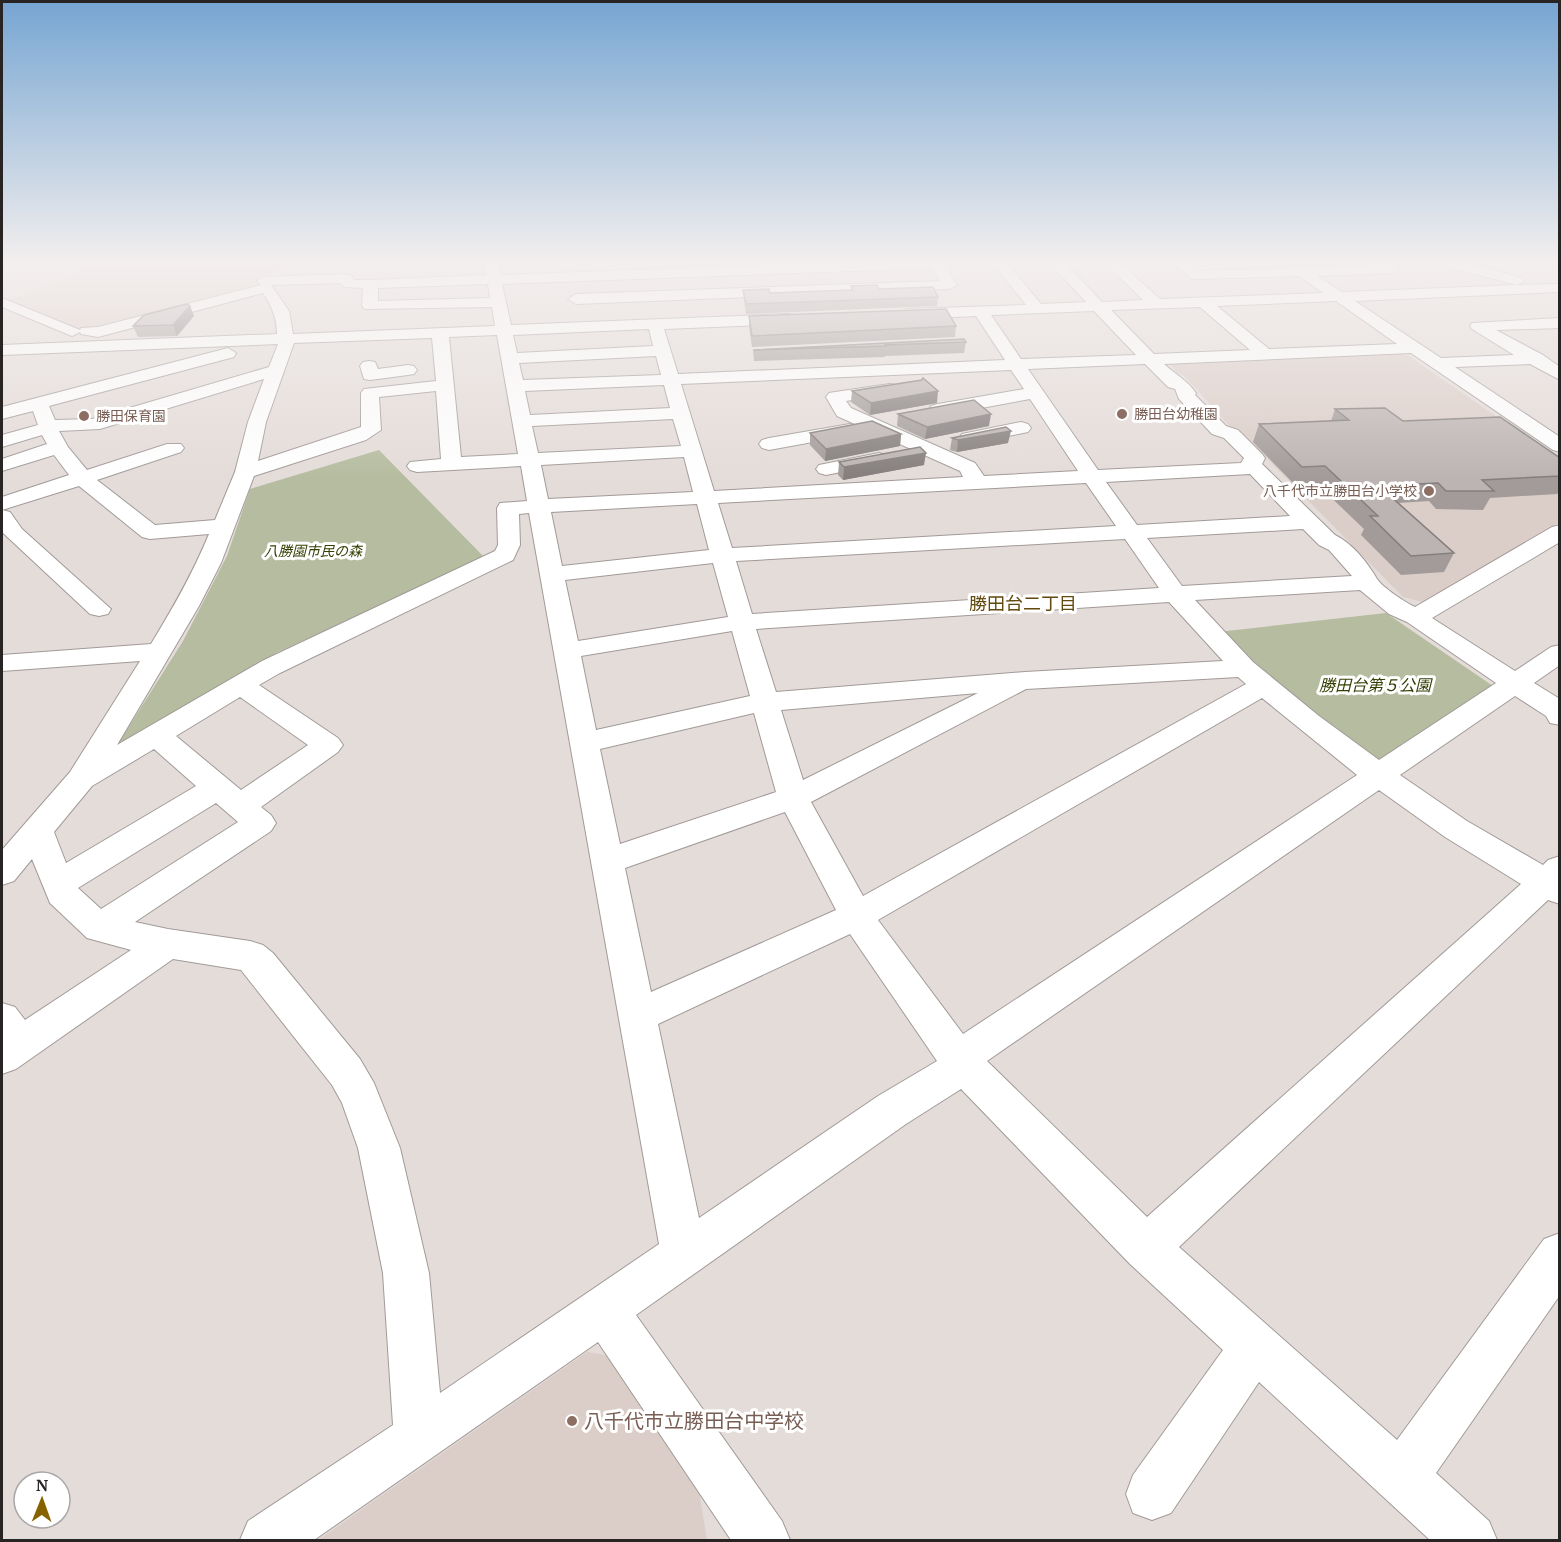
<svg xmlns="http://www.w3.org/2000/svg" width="1561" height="1542" font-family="'PT Serif','Noto Sans JP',serif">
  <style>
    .built { fill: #dbcdc7 }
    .green { fill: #b5bc9f }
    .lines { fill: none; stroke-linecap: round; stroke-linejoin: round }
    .minor-casing { stroke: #a19a98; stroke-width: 2 }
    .minor { fill: #fff; fill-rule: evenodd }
    .wall { fill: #a29b99 }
    .shaded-wall { fill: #847e7d }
    .building { fill: #bcb4b2; stroke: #847e7d; stroke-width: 1.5 }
    .education-dot { fill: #8d6e63; stroke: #fff; stroke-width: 2 }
    .labels { text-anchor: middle; stroke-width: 6; stroke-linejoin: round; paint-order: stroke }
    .far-education-label { font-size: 14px; fill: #785e54; stroke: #fff; text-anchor: start }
    .far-park-label { font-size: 14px; font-style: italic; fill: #353e03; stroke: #fff }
    .park-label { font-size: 16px; font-style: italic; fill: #353e03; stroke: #fff }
    .neighbourhood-label { font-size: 18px; fill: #634a0e; stroke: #fff }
    .near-education-label { font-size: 20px; fill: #785e54; stroke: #fff; text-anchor: start }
  </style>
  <rect width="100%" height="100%" fill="#e4dcd9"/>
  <g class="built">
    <polygon points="66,262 321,262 292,264 262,277 260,286 98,330 76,329 7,301 73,277 80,267"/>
    <polygon points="1393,352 1409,356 1559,460 1559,522 1423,602 1403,597 1241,432 1232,429 1200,393 1184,376 1177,373 1168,362"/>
    <polygon points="587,1352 612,1356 698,1486 707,1540 318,1540"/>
  </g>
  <g class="green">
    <polygon points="379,450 485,558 278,652 116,747 183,641 227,556 250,489"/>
    <polygon points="1386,613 1493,686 1377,769 1218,632"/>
  </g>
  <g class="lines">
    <g class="minor-casing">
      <g id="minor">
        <path d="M484,262H498L501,275L852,262H978L971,266L946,267L957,285L950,289L576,304L568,299L576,294L940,281L932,268L502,284L511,325L790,314L798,319L790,324L664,329L678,374L1005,360L976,316L907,319L899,314L907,309L1026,305L992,262H1006L1041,304L1086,302L1049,262H1064L1102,302L1143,300L1104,262H1119L1160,299L1323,293L1299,276L1196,279L1191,278L1172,262H1188L1199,271L1366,266L1362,262C1375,262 1389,260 1399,269L1392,273L1317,276L1342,292L1517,285L1442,265L1440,262H1463L1522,278L1524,281L1517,285L1560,284V292L1355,301L1441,358L1514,355L1472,329L1470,326L1472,323L1560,318V328L1496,330L1543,355L1560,367V380L1530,364L1455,367L1560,437V452L1553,450L1411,353L1164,364C1175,374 1188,381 1196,393L1195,395L1226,426L1238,430L1262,454L1265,458L1262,464L1335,535C1353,544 1367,562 1377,579C1382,587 1406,603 1415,607L1552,527L1560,525V542L1432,618L1515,671L1551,647L1560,645V665L1534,683L1560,699V725L1550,723L1546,716L1515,696L1400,775L1467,821L1543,865L1548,860L1560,856V904L1548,900L1179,1247L1397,1440L1544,1239L1560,1233V1295L1436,1473L1489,1521L1497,1540H1430L1259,1382L1171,1513L1152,1520L1133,1513L1126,1494L1133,1475L1223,1350L1130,1264L961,1089L906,1124L636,1315L782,1521L790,1540H731L598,1342L314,1540H240L248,1521L393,1425L383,1273L358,1148L342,1103L332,1085L241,970L173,959L16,1069L2,1074V1003L15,1007L25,1020L131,950L87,938L50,903L32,859L14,881L2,885V850L70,772L140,661L2,671V655L151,644C173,608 193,573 209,534L150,539L142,537L79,486L2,510L10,512L22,529L111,609L108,614L99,616L90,614L2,532V497L69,475L54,455L2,471V459L47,444L42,435L2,447V435L38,425L33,411L2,419V407L228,348L236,353L234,357L49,406L55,420L92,419L269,367L278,344L2,355V345L277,334C277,319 272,306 263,293L98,337L81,334L80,332L72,336L2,307V298L80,330L81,328L98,327L261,285L257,281L264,277L346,274L351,275L354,280H371L486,275ZM341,283L344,287L363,288L362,306L365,309L492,307L495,326L293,334L289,311L271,285ZM488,284L490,298L378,301V288ZM1336,301L1397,344L1269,349L1217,306ZM1200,307L1250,350L1154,354L1111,310ZM1094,311L1136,355L1021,359L991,315ZM649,329L653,346L517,353L513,335ZM497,335L518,454L461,457L449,337ZM432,338L436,381L364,389L361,393V427L258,461L266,422L294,343ZM656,356L661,375L523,380L519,363ZM1145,364L1168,387L1175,389L1179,399L1212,434L1224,438L1244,458L1241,463L1098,470L1028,369ZM1011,370L1024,389L938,404L931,406L929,410L931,414L938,416L1030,399L1078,471L984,476L975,463L851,408L846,401L896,393L899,389L896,385L890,384L835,392L829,393L826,397L837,416L960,471L963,477L714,491L681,384ZM264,379L248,422L235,472L215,520L155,525L97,480L181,452L184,448L181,444H167L87,470L68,447L59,431L100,429ZM664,385L670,408L530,415L525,391ZM436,391L441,459L410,462L407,466L410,470L417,472L521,466L527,501L500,503L497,508L498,545L495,551L262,661L117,745L199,606L221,563L254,476L366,440L381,430L379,397ZM673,419L681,446L538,453L532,426ZM684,457L693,492L548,499L541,465ZM1250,474L1290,516L1137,525L1106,482ZM1086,483L1116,526L732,548L718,503ZM697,504L709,550L562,566L551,512ZM529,513L659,1244L440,1393L429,1273L400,1148L374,1083L360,1059L273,953L263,945L250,941L168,929L135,922L271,831L276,823L271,815L261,807L338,752L343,745L338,738L259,685L280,673L513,560L520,545L519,514ZM1303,529L1319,545L1329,550L1352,576L1182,586L1147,538ZM1125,539L1159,588L752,614L736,561ZM713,563L728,617L578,641L565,580ZM1360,590L1389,614L1407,622L1496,683L1379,760L1319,716L1253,662L1195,600ZM1169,602L1223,661L1025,672L776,692L756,629ZM732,631L750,696L596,730L581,656ZM1238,677L1246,684L863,896L811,802L1026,689ZM978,693L803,780L781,710ZM240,697L308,745L241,790L176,736ZM1262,698L1357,775L963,1034L878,920ZM754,713L776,792L620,844L600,749ZM154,749L196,786L66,863L54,832L92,786ZM1379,790L1445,837L1521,884L1147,1217L987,1061ZM216,803L238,822L101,909L78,888ZM785,812L836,910L651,992L625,868ZM850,934L937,1061L878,1096L699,1218L658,1024Z"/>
        <polygon points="1524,262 1560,262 1560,264 1531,266"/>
        <polygon points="369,361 375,362 378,369 408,365 414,366 417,370 414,374 408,375 370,380 364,379 360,366 363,362"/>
        <polygon points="1021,422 1028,424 1031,428 1028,432 969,444 962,442 959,438 962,434"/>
        <polygon points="850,424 857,426 860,430 857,434 769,450 762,448 759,444 762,440 769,438"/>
        <polygon points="879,453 886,455 889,459 886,463 826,475 819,473 816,469 819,465"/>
      </g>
    </g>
    <use href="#minor" class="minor"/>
  </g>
  <g class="wall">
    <polygon points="851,286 938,297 937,306 746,314 744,300 743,290 770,293 851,290"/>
    <polygon points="190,306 194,316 177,336 138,337 133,326"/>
    <polygon points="749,316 956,326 955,337 752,347 749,327"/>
    <polygon points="966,342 964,353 885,356 885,357 754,361 753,350"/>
    <polygon points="852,391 937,403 870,415 851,402"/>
    <polygon points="1335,409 1403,421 1560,458 1560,490 1557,494 1490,498 1483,510 1436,509 1429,501 1398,503 1454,553 1444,572 1401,575 1361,535 1364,529 1317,484 1295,485 1253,442 1259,424 1331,421"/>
    <polygon points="898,414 989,426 925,439 897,426"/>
    <polygon points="810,433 901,434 900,446 825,461 810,445"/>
    <polygon points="952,438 1008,443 957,452 950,450"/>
    <polygon points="839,462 924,465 843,480 838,475"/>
  </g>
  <g class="shaded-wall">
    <polygon points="190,306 194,316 177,336 173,325"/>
    <polygon points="938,391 937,403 870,415 871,403"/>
    <polygon points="991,414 989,426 925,439 927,427"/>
    <polygon points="1011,431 1008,443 957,452 958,440"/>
    <polygon points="901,434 900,446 825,461 826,449"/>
    <polygon points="926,453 924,465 843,480 844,467"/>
  </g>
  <g class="building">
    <polygon points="877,285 879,289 933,287 938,297 746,304 743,290 769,289 770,293 853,290 851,286"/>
    <polygon points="187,304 190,306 173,325 133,326 144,315"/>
    <polygon points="946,309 956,326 752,336 749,316"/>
    <polygon points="964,339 966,342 885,345 886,346 753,350"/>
    <polygon points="923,378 938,391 871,403 852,391 922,380"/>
    <polygon points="974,400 991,414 927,427 898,414"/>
    <polygon points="1385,408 1403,421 1500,417 1560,458 1560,476 1482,480 1494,491 1446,491 1438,483 1379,486 1454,553 1411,556 1370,516 1378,516 1325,466 1302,467 1259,424 1349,420 1335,409"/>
    <polygon points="872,421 901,434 826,449 810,433"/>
    <polygon points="1006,427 1011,431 958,440 952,438"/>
    <polygon points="920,447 926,453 844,467 839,462"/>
  </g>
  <linearGradient id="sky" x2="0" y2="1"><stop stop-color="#76a5d2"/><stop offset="0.55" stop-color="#f3efee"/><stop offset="1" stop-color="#f3efee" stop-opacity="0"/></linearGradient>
  <rect width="1561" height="478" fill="url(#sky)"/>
  <g class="education-dot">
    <circle cx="1122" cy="414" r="6"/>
    <circle cx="84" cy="416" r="6"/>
    <circle cx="1429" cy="491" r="6"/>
    <circle cx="572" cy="1421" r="6"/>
  </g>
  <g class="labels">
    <g class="far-education-label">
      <text x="1134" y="419">勝田台幼稚園</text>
      <text x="96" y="421">勝田保育園</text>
      <text x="1417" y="496" text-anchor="end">八千代市立勝田台小学校</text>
    </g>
    <g class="far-park-label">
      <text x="313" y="556">八勝園市民の森</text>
    </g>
    <g class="park-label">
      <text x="1375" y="691">勝田台第５公園</text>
    </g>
    <g class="neighbourhood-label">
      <text x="1023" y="610">勝田台二丁目</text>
    </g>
    <g class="near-education-label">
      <text x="584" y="1428">八千代市立勝田台中学校</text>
    </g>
  </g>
  <rect width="1561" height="1542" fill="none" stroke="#272423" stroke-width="6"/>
  <g transform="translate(42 1500) rotate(1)"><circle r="28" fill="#ffffff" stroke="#a9a7a7" stroke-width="1.5"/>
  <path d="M0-4.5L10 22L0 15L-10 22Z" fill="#876300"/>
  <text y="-9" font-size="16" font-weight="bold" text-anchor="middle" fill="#272423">N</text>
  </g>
</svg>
